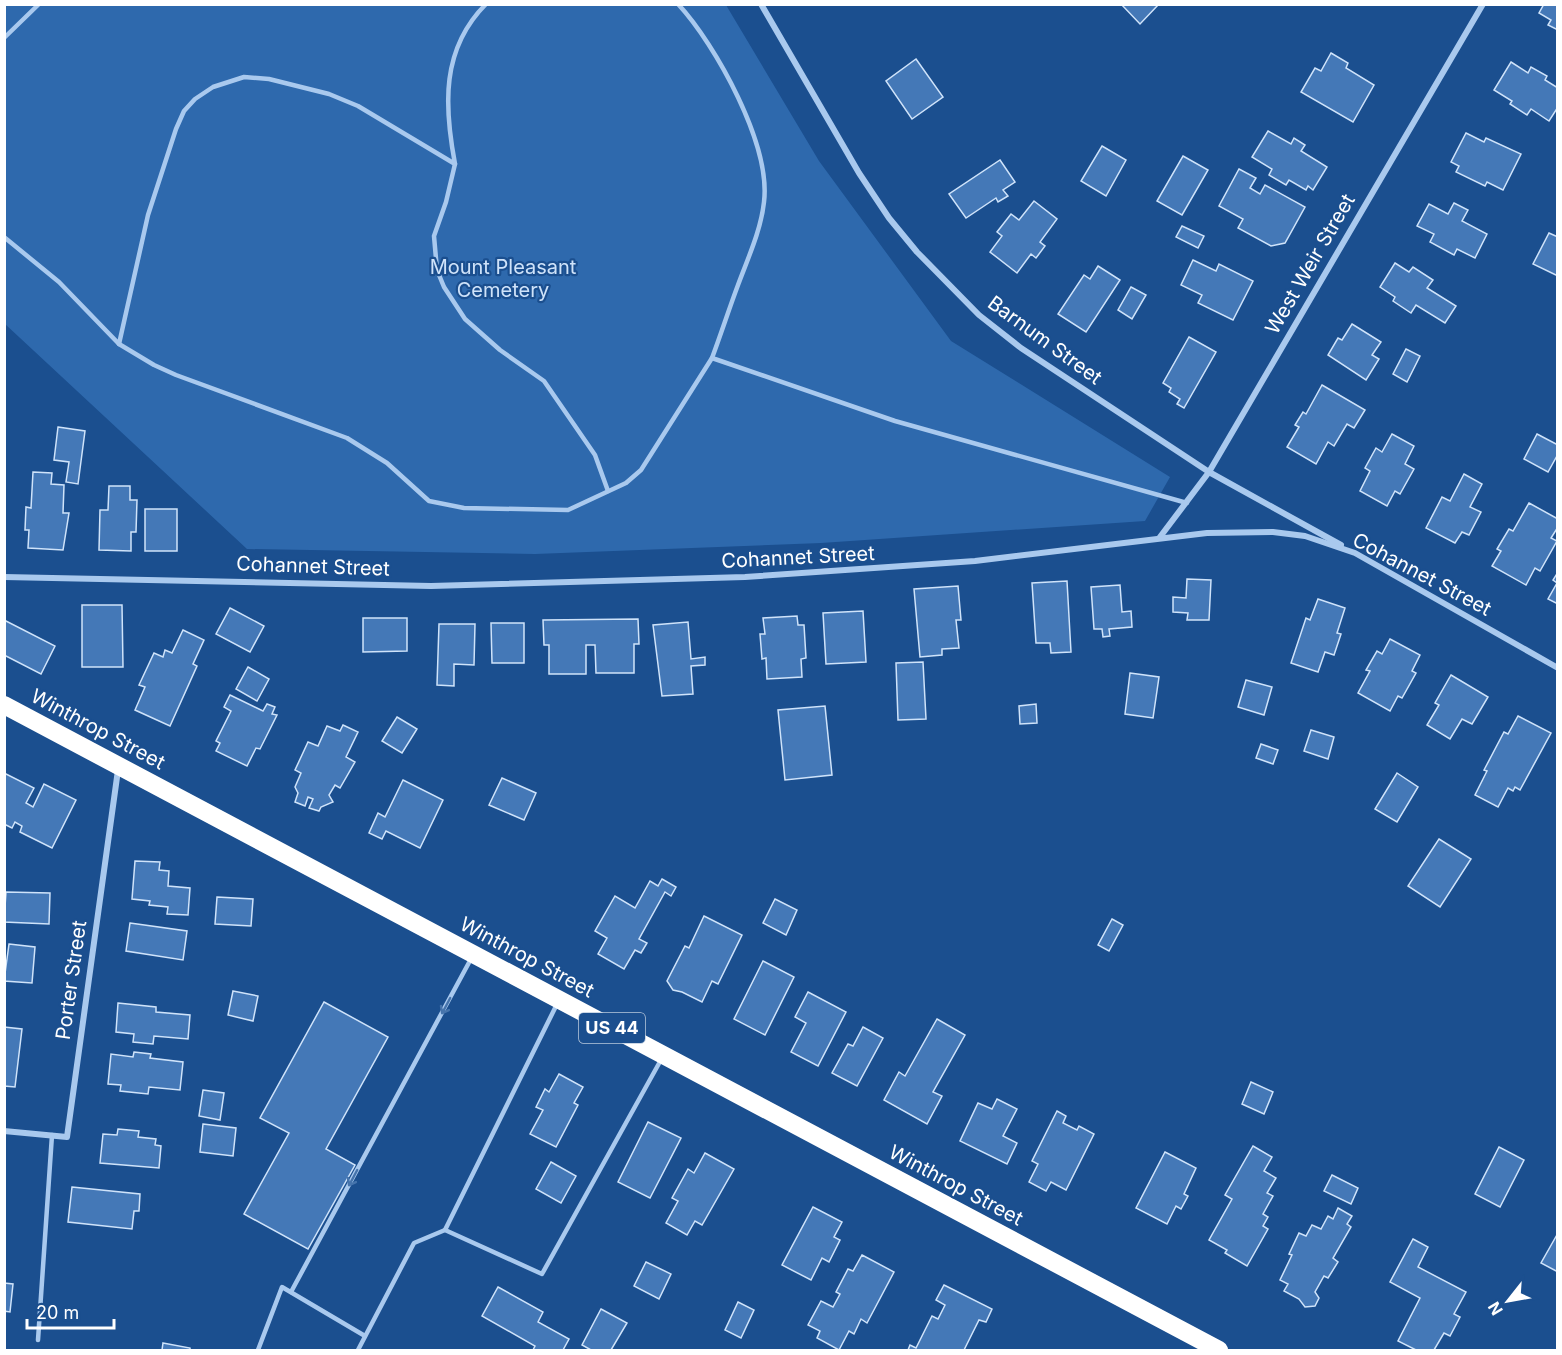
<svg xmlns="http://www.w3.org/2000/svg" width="1562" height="1355" font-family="Inter,sans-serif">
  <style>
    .green { fill: #2e69ad }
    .building { fill: #4478b7; stroke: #cfe3fa; stroke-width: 1.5 }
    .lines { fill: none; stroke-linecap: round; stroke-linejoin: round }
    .lane { stroke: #a9c9ee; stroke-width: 4.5 }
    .street { stroke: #a9c9ee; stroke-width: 6 }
    .highway { stroke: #fff; stroke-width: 18 }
    .oneway { stroke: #4674ac }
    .labels { text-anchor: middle; stroke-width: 4.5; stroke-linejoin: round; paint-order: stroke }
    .shield { fill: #1b4f8f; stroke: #bbcadd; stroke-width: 1.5 }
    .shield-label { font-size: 18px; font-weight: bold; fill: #fff }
    .street-label { font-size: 20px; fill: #fff; stroke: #1b4f8f }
    .park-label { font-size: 20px; fill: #cfe3fa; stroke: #1b4f8f }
  </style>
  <rect width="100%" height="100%" fill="#1b4f8f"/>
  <polygon class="green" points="4,5 726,5 819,161 951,341 1170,477 1145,521 821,543 535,554 247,549 5,324"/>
  <g class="building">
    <polygon points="1121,4 1159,4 1140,24"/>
    <polygon points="1544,4 1558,4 1558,30 1548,25 1551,20 1539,13"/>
    <polygon points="1331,53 1348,63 1346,68 1374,85 1353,122 1301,92 1315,68 1321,71"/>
    <polygon points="916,59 943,97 912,119 886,81"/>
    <polygon points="1511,62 1528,73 1531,67 1547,76 1545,80 1558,88 1558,107 1549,121 1531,109 1527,115 1510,104 1512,101 1494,90"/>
    <polygon points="1268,131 1291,144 1294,138 1305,145 1301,151 1327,167 1313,190 1308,186 1306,190 1289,180 1286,185 1269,175 1272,169 1252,157"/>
    <polygon points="1466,133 1484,142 1486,138 1521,154 1503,190 1487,182 1485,186 1456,172 1459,166 1451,162"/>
    <polygon points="1102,146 1126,160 1106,196 1081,181"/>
    <polygon points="1183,156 1208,170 1182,215 1157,201"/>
    <polygon points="1000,160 1015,182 1003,190 1008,196 998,202 996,198 966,218 949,194"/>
    <polygon points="1239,169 1256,178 1250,188 1260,194 1265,185 1305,207 1285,243 1271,246 1238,228 1243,219 1219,206"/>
    <polygon points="1034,201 1057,219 1040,242 1045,246 1036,258 1031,254 1017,273 990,252 1002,236 997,232 1011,214 1019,220"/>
    <polygon points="1454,203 1468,210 1462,221 1487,234 1475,258 1457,249 1454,255 1430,242 1434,234 1417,226 1429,204 1448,214"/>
    <polygon points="1182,226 1204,236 1198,248 1176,237"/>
    <polygon points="1549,233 1558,237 1558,276 1533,264"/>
    <polygon points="1193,260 1216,271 1219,264 1253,281 1233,320 1198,303 1202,295 1181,285"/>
    <polygon points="1395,263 1409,272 1413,267 1433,280 1427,288 1456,306 1445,323 1416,305 1411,313 1393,301 1395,297 1380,287"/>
    <polygon points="1098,266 1120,280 1086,332 1058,314 1084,275 1090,279"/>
    <polygon points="1131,287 1146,295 1132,319 1118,310"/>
    <polygon points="1352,324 1381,342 1372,355 1379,359 1366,380 1328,355 1338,338 1342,340"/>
    <polygon points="1189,337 1216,352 1184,408 1177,404 1180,399 1169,392 1171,388 1163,383"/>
    <polygon points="1406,349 1420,356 1407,382 1393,374"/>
    <polygon points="1322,385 1365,410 1354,428 1347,424 1334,446 1328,442 1316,464 1287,447 1299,427 1295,425 1303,412 1306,414"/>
    <polygon points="58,427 85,431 78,484 66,482 69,462 54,460"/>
    <polygon points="1392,434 1414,446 1405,464 1414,469 1400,494 1395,491 1387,506 1360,491 1370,471 1365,468 1376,448 1382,452"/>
    <polygon points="1537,434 1558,445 1558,454 1548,472 1524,459"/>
    <polygon points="33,472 52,473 51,484 64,485 63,513 69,513 63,550 28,548 29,530 25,530 26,507 31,508"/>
    <polygon points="1464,474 1482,484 1470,507 1481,512 1469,535 1462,532 1455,543 1426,528 1442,497 1450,501"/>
    <polygon points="109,486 130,486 130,500 137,500 136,532 131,532 131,551 99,550 100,510 108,510"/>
    <polygon points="1529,503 1558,519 1558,527 1551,538 1557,541 1540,571 1535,568 1526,585 1492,566 1501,551 1497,549 1509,529 1513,531"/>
    <rect x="145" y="509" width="32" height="42"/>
    <polygon points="1558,572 1558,604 1548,599 1557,583 1553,580"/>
    <polygon points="1187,579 1211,580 1209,620 1187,620 1188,613 1173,612 1173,597 1186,598"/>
    <polygon points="1067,581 1071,652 1051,653 1050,643 1036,643 1032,583"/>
    <polygon points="1120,585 1122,612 1131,611 1132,627 1109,629 1110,636 1103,637 1102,629 1094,629 1091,587"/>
    <polygon points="958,586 961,620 956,620 959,648 942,649 942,655 920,657 914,589"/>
    <polygon points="1318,599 1345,608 1337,633 1341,634 1334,655 1325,652 1318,672 1291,663 1306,618 1310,620"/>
    <polygon points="82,605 122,605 123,667 82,667"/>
    <polygon points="230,608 264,626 250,652 216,634"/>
    <polygon points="863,611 866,662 826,664 823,613"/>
    <polygon points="797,616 798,625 804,625 806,658 801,659 802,677 767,679 766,658 762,659 760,634 765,634 763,618"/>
    <polygon points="363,618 407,618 407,651 363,652"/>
    <polygon points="638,619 639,644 634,644 634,673 596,673 595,645 586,645 586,674 549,674 549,645 544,645 543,620"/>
    <polygon points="4,620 55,646 41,674 4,655"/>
    <polygon points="688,622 691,659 705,657 705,665 691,666 693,694 662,696 653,625"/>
    <polygon points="491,623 524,623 524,663 492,663"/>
    <polygon points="439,624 475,624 474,665 454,664 454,686 437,685"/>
    <polygon points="183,630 204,640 193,664 197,666 170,726 135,710 145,687 139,685 154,653 163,657 165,650 172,653"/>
    <polygon points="1390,639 1420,655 1412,671 1416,673 1402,698 1398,696 1390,711 1358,693 1370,671 1366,670 1377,651 1382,654"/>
    <polygon points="923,662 926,719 898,720 896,663"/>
    <polygon points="248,667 269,679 257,701 236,689"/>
    <polygon points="1130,673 1159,677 1153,718 1125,714"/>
    <polygon points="1451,675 1488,697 1472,724 1462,719 1450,739 1427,725 1439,705 1435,703"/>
    <polygon points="1246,680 1272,687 1264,715 1238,707"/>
    <polygon points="230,695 263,711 267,704 275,707 272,714 277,715 260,749 256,748 247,766 216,751 220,743 216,741 231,711 224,707"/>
    <polygon points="1036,704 1037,723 1020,724 1019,706"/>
    <polygon points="825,706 832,775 785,780 778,710"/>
    <polygon points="1518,716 1551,733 1520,790 1515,787 1513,791 1508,788 1498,807 1475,795 1487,771 1484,770 1504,732 1508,734"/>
    <polygon points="397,717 417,729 402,753 382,741"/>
    <polygon points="343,725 358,732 346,757 355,762 340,788 335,785 329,795 333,802 321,807 319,811 309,808 313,799 308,797 305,806 295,802 298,793 295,787 301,773 295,770 308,742 318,746 327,726 340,731"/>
    <polygon points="1311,730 1334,737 1328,759 1304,751"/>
    <polygon points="1261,744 1278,750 1273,764 1256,758"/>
    <polygon points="4,773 34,788 26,803 33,807 44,784 76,800 52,848 20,832 22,826 15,822 12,828 4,824"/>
    <polygon points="1397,773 1418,787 1397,822 1375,809"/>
    <polygon points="502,778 536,793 524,820 489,805"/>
    <polygon points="403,780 443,800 420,848 386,831 382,839 369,833 378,813 385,817"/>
    <polygon points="1439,839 1471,859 1440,907 1408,886"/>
    <polygon points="135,861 160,862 159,870 169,871 168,886 190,888 188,915 167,914 168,907 149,905 150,901 132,899"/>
    <polygon points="662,879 676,887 671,896 665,892 639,939 647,943 641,953 635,950 624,969 598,954 607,938 595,931 615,896 635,908 650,881 658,886"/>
    <polygon points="6,892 50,893 49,924 4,922"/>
    <polygon points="217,897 253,899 251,926 215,924"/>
    <polygon points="775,899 797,910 786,935 763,923"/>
    <polygon points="704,916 742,935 718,984 712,981 702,1002 682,992 673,990 667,981 685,946 689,948"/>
    <polygon points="1112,919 1123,925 1109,951 1098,945"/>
    <polygon points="130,923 187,931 183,960 126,951"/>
    <polygon points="9,944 35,947 32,983 4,981"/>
    <polygon points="763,961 794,977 765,1035 734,1019"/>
    <polygon points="233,991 258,996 253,1021 228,1015"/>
    <polygon points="808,992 846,1012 818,1066 791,1052 806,1023 795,1017"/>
    <polygon points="324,1002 388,1037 326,1149 355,1165 308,1249 244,1214 289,1133 260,1118"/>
    <polygon points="118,1003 156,1007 156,1012 190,1015 188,1039 154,1036 153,1044 133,1042 134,1034 116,1032"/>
    <polygon points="937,1019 965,1035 933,1092 942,1096 927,1124 884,1100 899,1072 905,1076"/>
    <polygon points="4,1027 22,1029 15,1087 4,1086"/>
    <polygon points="863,1027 883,1038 857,1086 832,1073 848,1044 853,1046"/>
    <polygon points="134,1052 151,1054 150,1058 183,1062 180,1090 149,1087 148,1094 120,1091 121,1085 108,1084 111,1054 133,1057"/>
    <polygon points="559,1074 583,1087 574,1103 578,1105 556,1147 530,1134 543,1110 536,1107 545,1089 549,1092"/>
    <polygon points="1251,1082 1273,1092 1264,1114 1242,1104"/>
    <polygon points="203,1090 224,1093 220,1120 199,1116"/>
    <polygon points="997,1099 1017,1109 1003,1136 1017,1143 1007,1164 960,1141 978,1103 992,1109"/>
    <polygon points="1057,1111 1066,1116 1063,1123 1077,1130 1079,1126 1094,1134 1066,1190 1051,1182 1046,1191 1029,1182 1038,1164 1032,1161"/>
    <polygon points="648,1122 681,1138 650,1198 618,1182"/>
    <polygon points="203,1124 236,1128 233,1156 200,1152"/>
    <polygon points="118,1129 139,1131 138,1137 156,1139 155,1145 161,1146 159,1168 100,1163 103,1134 117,1135"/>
    <polygon points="1253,1146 1272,1157 1264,1171 1276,1178 1267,1193 1273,1196 1263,1214 1268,1217 1263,1226 1268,1229 1247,1266 1225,1253 1227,1250 1209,1240 1232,1199 1225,1195"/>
    <polygon points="1499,1147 1524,1160 1500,1207 1475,1194"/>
    <polygon points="1165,1152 1196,1168 1184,1194 1188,1196 1181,1209 1176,1206 1167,1224 1136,1208"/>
    <polygon points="705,1153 734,1169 702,1225 695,1221 687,1235 666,1223 678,1201 672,1198 688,1169 694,1173"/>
    <polygon points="551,1162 576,1176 561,1203 536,1189"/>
    <polygon points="1332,1175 1358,1188 1351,1204 1324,1191"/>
    <polygon points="72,1187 140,1194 139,1211 134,1211 132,1229 68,1222"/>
    <polygon points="813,1207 842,1222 834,1237 840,1240 829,1262 822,1258 811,1280 782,1265"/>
    <polygon points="1338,1208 1352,1216 1347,1224 1351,1227 1333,1258 1338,1262 1328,1278 1324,1276 1315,1292 1319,1298 1315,1306 1305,1307 1299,1299 1284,1291 1288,1284 1280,1280 1292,1255 1289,1254 1299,1233 1306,1236 1312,1225 1321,1229 1328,1216 1333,1219"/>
    <polygon points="1558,1233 1558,1272 1541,1263"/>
    <polygon points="1413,1239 1428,1247 1418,1267 1466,1292 1454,1314 1460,1317 1450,1336 1444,1333 1434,1350 1416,1350 1398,1341 1420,1298 1390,1282"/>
    <polygon points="862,1255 894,1272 867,1323 861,1319 854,1334 849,1331 839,1350 817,1338 820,1331 808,1325 821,1301 833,1307 840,1294 836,1292 848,1269 853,1271"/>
    <polygon points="646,1262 671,1274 659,1299 634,1286"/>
    <polygon points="4,1283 13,1284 10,1312 4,1311"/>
    <polygon points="944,1285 992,1309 986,1322 979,1320 964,1350 908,1350 910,1345 916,1348 932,1316 938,1319 945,1305 936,1300"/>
    <polygon points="498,1287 543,1312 538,1322 569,1339 563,1350 533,1350 535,1346 482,1316"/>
    <polygon points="738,1302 754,1310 741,1338 725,1330"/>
    <polygon points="601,1309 627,1323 611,1350 591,1350 582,1345"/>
    <polygon points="163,1343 190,1348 190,1350 162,1350"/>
  </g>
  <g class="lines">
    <g class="lane">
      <path d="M678,4C716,45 771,145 764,202C761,230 748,258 738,285C729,309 721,334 712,358L895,421L1187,503"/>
      <polyline points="4,38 39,4"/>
      <polyline points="455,164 446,202 434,236 437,270 444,287 465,319 500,350 544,381 595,455 608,491"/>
      <path d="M4,237L59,282L119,344L148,215L176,129L184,111L195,99L213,87L244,77L269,79L329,94L358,106L455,164C444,106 441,49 486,4"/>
      <polyline points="119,344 154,365 176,375 347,438 387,463 429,501 464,508 568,510 626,483 641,470 712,358"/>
      <polyline points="445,1230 542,1274 662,1058"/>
      <polyline points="291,1292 472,957"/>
      <polyline points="38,1340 52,1135"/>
      <polyline points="258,1350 282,1287 365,1336"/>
      <polyline points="358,1350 414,1243 445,1230 558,1002"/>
    </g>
    <g class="street">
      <polyline points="761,4 859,173 889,218 917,252 979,315 1021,348 1209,472 1341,545"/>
      <polyline points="1160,537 1209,472 1483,4"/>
      <polyline points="4,577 431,586 745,577 975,561 1207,533 1273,532 1305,536 1355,553 1558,668"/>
      <polyline points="4,1131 67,1137 118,770"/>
    </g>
    <polyline class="highway" points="4,705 1219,1350"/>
  </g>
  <defs><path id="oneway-shaft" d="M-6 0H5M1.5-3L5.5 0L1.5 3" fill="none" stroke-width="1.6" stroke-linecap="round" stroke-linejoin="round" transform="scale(1.5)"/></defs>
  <g class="oneway">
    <use href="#oneway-shaft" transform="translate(446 1006) rotate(118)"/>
    <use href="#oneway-shaft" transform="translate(353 1178) rotate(118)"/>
  </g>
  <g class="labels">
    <rect class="shield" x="579" y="1013" width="66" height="30" rx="4.5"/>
    <g class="shield-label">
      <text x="612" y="1034">US 44</text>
    </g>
    <g class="street-label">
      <text transform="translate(1310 264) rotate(-60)" y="7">West Weir Street</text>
      <text transform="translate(1045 340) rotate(36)" y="7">Barnum Street</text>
      <text transform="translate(798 557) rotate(-3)" y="7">Cohannet Street</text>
      <text transform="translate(313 566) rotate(2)" y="7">Cohannet Street</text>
      <text transform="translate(1422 574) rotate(28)" y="7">Cohannet Street</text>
      <text transform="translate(98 729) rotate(28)" y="7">Winthrop Street</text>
      <text transform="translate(527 957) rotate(28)" y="7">Winthrop Street</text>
      <text transform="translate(71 980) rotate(-82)" y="7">Porter Street</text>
      <text transform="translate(956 1185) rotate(28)" y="7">Winthrop Street</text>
    </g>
    <g class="park-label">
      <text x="503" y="274">Mount Pleasant<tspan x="503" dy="23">Cemetery</tspan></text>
    </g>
  </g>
  <rect width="1562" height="1355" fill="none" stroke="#ffffff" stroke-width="12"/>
  <g transform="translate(1508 1301) rotate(239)" stroke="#1b4f8f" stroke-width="4.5" paint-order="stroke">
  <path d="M0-4.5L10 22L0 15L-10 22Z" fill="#ffffff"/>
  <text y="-9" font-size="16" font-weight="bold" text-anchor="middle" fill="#ffffff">N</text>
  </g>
  <path d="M27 1319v9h87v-9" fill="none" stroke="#ffffff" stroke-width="3"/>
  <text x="36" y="1319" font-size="18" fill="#ffffff" stroke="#1b4f8f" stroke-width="4.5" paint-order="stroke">20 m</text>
</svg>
